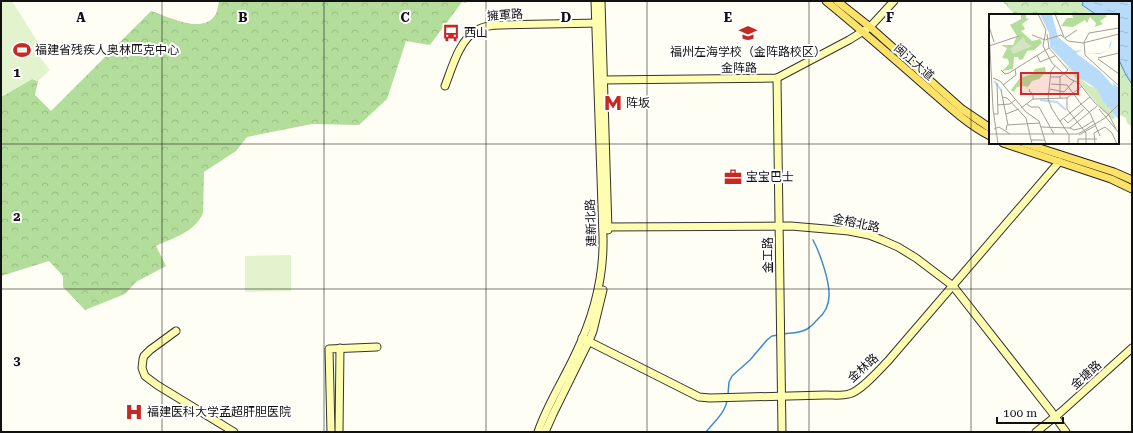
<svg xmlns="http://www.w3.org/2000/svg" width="1133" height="433" font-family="'Roboto Serif','Noto Sans SC',serif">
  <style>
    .forest { fill: url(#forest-crowns) }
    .park { fill: url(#park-crowns) }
    .pitch { fill: #e3f3ce }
    .water { fill: url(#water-ripples); stroke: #3c8ad2 }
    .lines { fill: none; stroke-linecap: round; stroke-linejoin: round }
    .stream { stroke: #3c8ad2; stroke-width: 1.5 }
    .secondary-casing { stroke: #333; stroke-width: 9 }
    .primary-casing { stroke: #222; stroke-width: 9 }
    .secondary { stroke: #fffdaf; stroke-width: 7 }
    .primary { stroke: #fce368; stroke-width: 7 }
    .grid { fill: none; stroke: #111; stroke-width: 1; stroke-opacity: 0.55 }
    .labels { text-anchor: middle; stroke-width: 4; stroke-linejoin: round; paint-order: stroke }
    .street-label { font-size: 12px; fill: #111; stroke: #fff }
    .poi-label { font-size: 12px; fill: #111; stroke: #fff; text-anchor: start }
    .inset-river { fill: none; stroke: #b7dbf8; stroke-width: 2 }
    .inset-road { fill: none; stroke: #a09f99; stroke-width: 1 }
    .view { fill: #d62828; fill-opacity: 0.15; stroke: #d62828; stroke-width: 2 }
    .inset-edge { fill: none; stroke: #111; stroke-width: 2 }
    .grid-label { font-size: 13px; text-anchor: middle; font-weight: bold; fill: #111; stroke: #fff; stroke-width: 4; stroke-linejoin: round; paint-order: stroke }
  </style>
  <defs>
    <pattern id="forest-crowns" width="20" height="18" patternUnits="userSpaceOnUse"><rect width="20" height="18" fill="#b3dd9a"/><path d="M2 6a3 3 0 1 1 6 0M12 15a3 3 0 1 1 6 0" fill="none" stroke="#99bd84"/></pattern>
    <pattern id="park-crowns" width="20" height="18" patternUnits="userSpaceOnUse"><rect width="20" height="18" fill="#d1ecbc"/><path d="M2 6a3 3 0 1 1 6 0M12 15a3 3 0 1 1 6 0" fill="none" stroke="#b2c9a1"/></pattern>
    <pattern id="water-ripples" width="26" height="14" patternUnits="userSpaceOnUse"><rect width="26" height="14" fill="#b7dbf8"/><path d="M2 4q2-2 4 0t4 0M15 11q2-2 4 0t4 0" fill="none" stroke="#9cbbd4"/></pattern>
  </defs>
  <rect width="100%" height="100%" fill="#fffef4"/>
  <path class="forest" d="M219,1H467L466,3L462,2L430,45L406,41L387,99L359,125L312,124L247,137L236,151L204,172L203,213C195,232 173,238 156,246L166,266L136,282L125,294L85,310L63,287V276L49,261L1,276V97L32,79L38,81L35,95L51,111L151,11C167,16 198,33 213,18C217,14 218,7 219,1Z"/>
  <g class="park">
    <polygon points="1002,1 1082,1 1083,3 1082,6 1097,15 1015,15"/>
    <polygon points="1118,58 1126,75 1132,84 1132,127 1127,123 1126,118 1118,114"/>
  </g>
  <g class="pitch">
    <polygon points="1,1 12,1 44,52 39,56 50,70 38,81 32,79 1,97"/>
    <polygon points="291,255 291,291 245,292 245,256"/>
  </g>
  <polygon class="water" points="1082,1 1132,1 1132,84 1126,75 1118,58 1118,15 1097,15 1082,5 1083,3"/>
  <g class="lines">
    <g class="stream">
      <path d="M784,334C791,333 799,333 805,330C810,328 813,324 817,320C824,314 829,306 829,296C830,282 820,253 813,240"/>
      <polyline points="728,394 729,382 732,376 750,360 767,340 772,336 778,335"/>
      <path d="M706,432C713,423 726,412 727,400"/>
    </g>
    <g class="secondary-casing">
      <g id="secondary">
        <polyline points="601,1 608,230"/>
        <polyline points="777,78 782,432"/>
        <polyline points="602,80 777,78 849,40 870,27 894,1"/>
        <path d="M445,86C452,68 459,40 477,30C484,26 493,25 501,25L600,23"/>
        <polyline points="603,227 791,226 849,231 869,235 882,240 898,247 916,258 953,286 1051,411 1066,432"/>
        <polyline points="176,331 150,350 144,356 143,359 142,368 145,376 157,385 234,432"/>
        <path d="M582,338L699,397L710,398L826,395C834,395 842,396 849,394C861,391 879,370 888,361L1059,162"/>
        <polyline points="331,432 329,349 377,347"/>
        <polyline points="339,432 340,348"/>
        <path d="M538,432C547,405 563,381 575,355C593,318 604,278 603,237L595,1"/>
        <polyline points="545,432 553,414 589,341 593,331 603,290"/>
        <polyline points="1036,432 1061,412 1132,348"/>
      </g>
    </g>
    <g class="primary-casing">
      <g id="primary">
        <path d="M826,1C859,28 891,56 923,84C944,102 965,123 990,136"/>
        <polyline points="837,1 870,27 962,109 990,128"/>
        <polyline points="1003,143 1111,179 1132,189"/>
        <polyline points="1024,143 1114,172 1132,180"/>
      </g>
    </g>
    <use href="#secondary" class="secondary"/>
    <use href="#primary" class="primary"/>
  </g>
  <path class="grid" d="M162,1V432M324,1V432M486,1V432M647,1V432M809,1V432M971,1V432M1,144H1132M1,289H1132"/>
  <defs>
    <g id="bus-bare" transform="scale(1.38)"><path d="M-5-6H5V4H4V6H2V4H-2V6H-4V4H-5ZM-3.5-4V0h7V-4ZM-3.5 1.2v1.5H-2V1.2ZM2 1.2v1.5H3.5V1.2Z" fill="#c62823" stroke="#fff" stroke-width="2.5" paint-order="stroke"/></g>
    <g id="school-bare" transform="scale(1.38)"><path d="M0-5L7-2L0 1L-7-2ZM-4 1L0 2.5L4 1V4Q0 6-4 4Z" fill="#c62823" stroke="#fff" stroke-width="2.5" paint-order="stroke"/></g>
    <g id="stadium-bare" transform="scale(1.38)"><path d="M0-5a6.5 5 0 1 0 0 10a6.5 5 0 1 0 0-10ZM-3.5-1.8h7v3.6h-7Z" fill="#c62823" stroke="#fff" stroke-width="2.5" paint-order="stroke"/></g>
    <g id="metro-bare" transform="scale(1.38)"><path d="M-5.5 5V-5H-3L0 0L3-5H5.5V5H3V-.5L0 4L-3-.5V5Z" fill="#c62823" stroke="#fff" stroke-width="2.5" paint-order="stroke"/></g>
    <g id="office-bare" transform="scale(1.38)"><path d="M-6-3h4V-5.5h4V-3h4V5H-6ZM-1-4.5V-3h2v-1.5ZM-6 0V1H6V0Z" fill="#c62823" stroke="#fff" stroke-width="2.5" paint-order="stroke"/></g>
    <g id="hospital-bare" transform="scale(1.38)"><path d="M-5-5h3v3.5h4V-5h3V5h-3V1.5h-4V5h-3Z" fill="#c62823" stroke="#fff" stroke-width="2.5" paint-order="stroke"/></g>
  </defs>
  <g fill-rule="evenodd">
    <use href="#bus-bare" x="451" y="33"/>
    <use href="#school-bare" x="748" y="33"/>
    <use href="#stadium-bare" x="22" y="50"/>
    <use href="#metro-bare" x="613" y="103"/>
    <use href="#office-bare" x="733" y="177"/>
    <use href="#hospital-bare" x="134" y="412"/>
  </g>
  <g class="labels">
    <g class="street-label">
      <text transform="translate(505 15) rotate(-4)" y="4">擁軍路</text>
      <text transform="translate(914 62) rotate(41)" y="4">闽江大道</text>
      <text transform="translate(739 68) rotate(-1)" y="4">金阵路</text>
      <text transform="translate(591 223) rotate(-92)" y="4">建新北路</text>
      <text transform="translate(856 223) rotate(12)" y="4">金榕北路</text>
      <text transform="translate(768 255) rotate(-90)" y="4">金工路</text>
      <text transform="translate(863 368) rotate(-42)" y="4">金林路</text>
      <text transform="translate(1086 375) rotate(-42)" y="4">金塘路</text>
    </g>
    <g class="poi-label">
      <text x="464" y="37">西山</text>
      <text x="35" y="54">福建省残疾人奥林匹克中心</text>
      <text x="748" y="56" text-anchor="middle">福州左海学校（金阵路校区）</text>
      <text x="626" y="107">阵坂</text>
      <text x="746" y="181">宝宝巴士</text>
      <text x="147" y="416">福建医科大学孟超肝胆医院</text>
    </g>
  </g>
  <g transform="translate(989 14)">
    <rect width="130" height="130" fill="#fffef4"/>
    <path d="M32,0H37V4L44,7L40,5L33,10L36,15L32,17L43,27L51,25L53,29L45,36L38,37L34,45L30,46L29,43H25L24,55L13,57L20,50L19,45L13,44L18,34L12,31H24L28,22L21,11L32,5ZM83,0H114L118,2L111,7L114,10L106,13L107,9L101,3L98,9L96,6L84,13L72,12L78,4H84ZM56,53L57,58L50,65L43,67L39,73L35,72L28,73L25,78L22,76L31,64L43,60L46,55Z" fill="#b3dd9a"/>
    <path d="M35,23L36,28L43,32L24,40L21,35Z" fill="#d6e3c3"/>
    <path d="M74,49L100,72L107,73L115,89L126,102L125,106L117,100Z" fill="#d1ecbc"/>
    <path d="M51,0L63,1L69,23L86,37L94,36L101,40L111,39L120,35L121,29L122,28L126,25L130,23L123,27L121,34L111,40H100L94,36L87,39L111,57L125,73L123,68L130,74V106L115,89L107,74L89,63L61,33L60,19Z" fill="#b7dbf8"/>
    <path class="inset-river" d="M5,67L13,77M51,86L68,88L77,96"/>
    <path class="inset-road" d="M49,0L57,16L54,32L63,49L81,65L90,69L106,89M66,0L75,23M0,12L5,28M0,15L4,95L9,130M58,20L60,34M43,21L56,26L72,21L79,27L94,29L130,20M76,24L88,16M95,28L100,19L130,14M95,28L96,41L130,72M0,32L30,22M60,34L79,56L71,63H62M48,41L51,48L66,42M109,44L130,39M109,45L130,60M66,52L62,57L59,85L63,95L80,121V130M12,56L16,60L20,59L60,34M71,63V84M4,64L11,67L37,98L50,107L57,130M62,70L78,71L92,90M14,71L27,61L26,55M41,75L40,77L44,80V85M61,75L75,78L85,67M12,76L19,111M13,83L18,84L37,104L43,130M78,84L93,72M78,84V95L97,119V130M105,88L120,101L127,115M38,90L42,93H50L65,120M92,90L101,99L111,122M8,91L21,90L26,86M32,94L44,85L78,84M110,95L130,119M5,100H9L8,69M17,100L30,95M75,105L79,109L95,95M71,107L101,83M52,113L81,114L108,92M81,114L85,116L93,114M93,114L104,107M5,115L10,113L21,120M17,116L18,111L51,109M0,120H89L116,104L130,90M90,121L106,112M42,126H56M89,130V125H108M106,130L105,119L116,113L123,119L128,130"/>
    <path class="view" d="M32,59H89V80H32Z"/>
    <rect width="130" height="130" class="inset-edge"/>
  </g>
  <g class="grid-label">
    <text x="81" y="22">A</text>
    <text x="243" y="22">B</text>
    <text x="405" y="22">C</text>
    <text x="566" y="22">D</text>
    <text x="728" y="22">E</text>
    <text x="890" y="22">F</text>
    <text x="17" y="77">1</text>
    <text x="17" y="221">2</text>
    <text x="17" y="365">3</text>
  </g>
  <rect width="1133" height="433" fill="none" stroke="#111111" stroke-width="4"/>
  <path d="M997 417v6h66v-6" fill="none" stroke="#111111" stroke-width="2"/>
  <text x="1003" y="417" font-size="12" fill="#111111" stroke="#ffffff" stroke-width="3" paint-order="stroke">100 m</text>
</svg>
